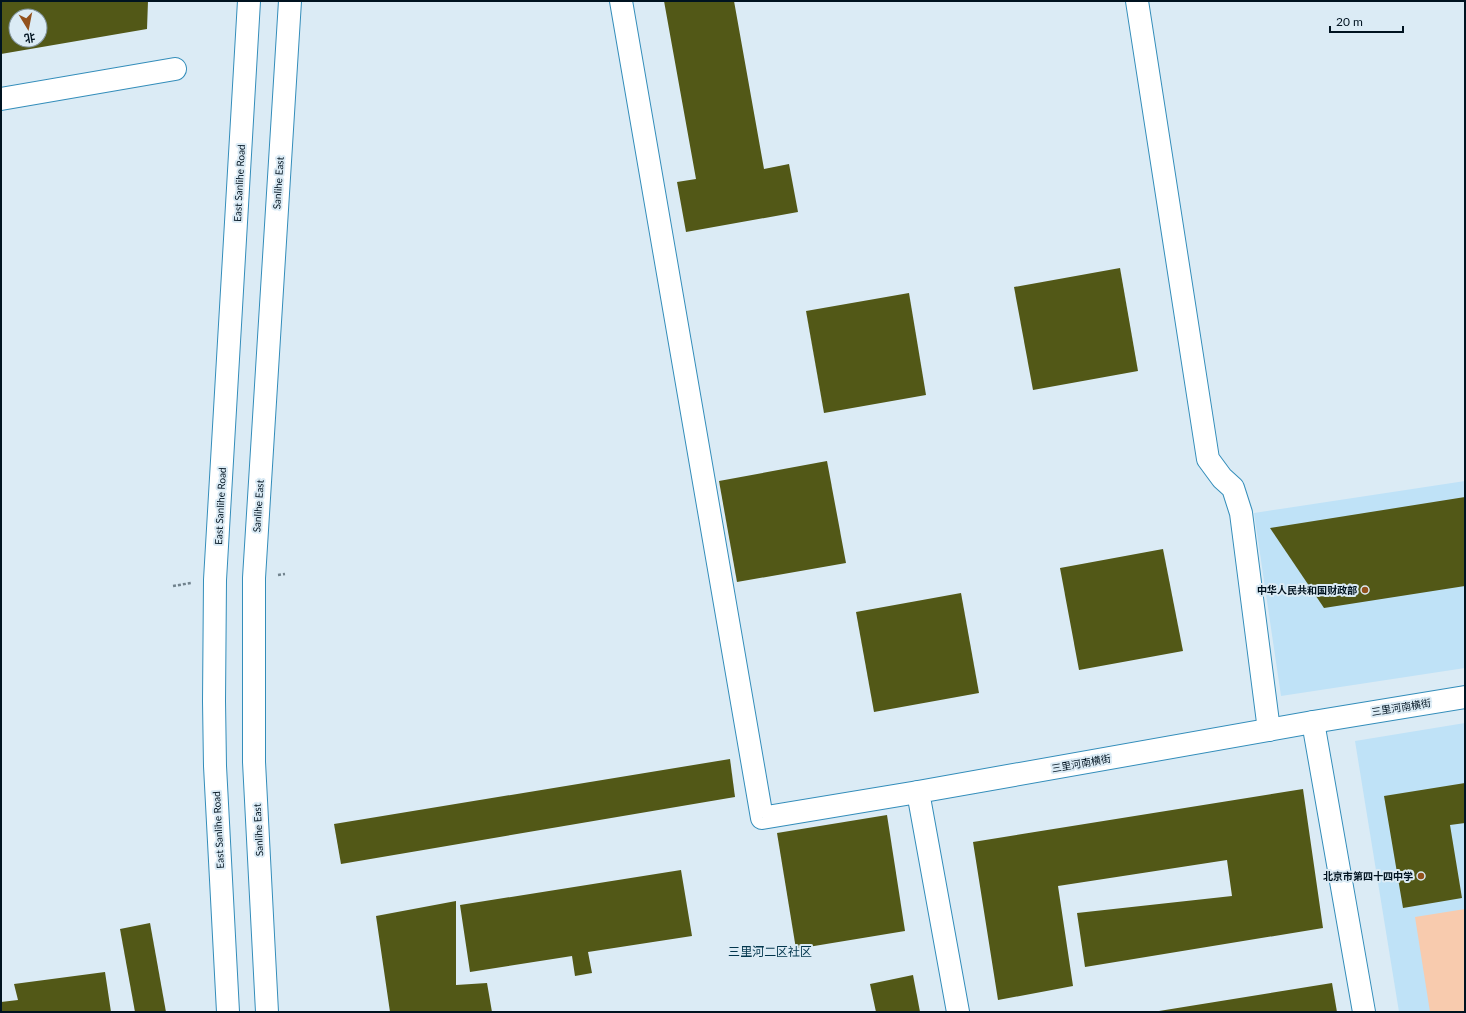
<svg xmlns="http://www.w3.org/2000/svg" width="1466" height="1013" font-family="Lato,'Noto Sans SC',sans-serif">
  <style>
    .built { fill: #bfe2f7 }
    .green { fill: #f8cbae }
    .building { fill: #525817; fill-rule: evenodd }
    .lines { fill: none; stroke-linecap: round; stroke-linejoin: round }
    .minor-casing { stroke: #338dba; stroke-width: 24 }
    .secondary-casing { stroke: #338dba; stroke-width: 24 }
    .path { stroke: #71838e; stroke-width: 2.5; stroke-dasharray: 3 2; stroke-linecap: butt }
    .minor { stroke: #fff; stroke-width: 22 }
    .secondary { stroke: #fff; stroke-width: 22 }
    .poi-dot { fill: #92511d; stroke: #dbebf5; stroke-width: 1.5 }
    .labels { text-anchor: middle; stroke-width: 4; stroke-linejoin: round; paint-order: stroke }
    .street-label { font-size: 10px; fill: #001320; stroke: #dbebf5 }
    .poi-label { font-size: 10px; font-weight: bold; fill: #001320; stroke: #dbebf5; text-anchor: end }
    .quarter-label { font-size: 12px; fill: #02364d; stroke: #dbebf5 }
  </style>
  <rect width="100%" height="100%" fill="#dbebf5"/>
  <g class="built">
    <polygon points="1465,481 1465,668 1281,696 1254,513"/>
    <polygon points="1465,723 1465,1012 1399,1012 1355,741"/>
  </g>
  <polygon class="green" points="1465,909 1465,1012 1430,1012 1415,917"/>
  <g class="building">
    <path d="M1,1H148L147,29L1,54ZM16,16H40V40H16Z"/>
    <polygon points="664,1 734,1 764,169 789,164 798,212 686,232 677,182 696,179"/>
    <polygon points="1120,268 1138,371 1033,390 1014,287"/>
    <polygon points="909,293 926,395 824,413 806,311"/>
    <polygon points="827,461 846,563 737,582 719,481"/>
    <polygon points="1465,497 1465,586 1324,608 1270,528"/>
    <polygon points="1163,549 1183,651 1079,670 1060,568"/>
    <polygon points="961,593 979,693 874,712 856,612"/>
    <polygon points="730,759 735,797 341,864 334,824"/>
    <polygon points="1465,783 1465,823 1450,825 1462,898 1403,908 1384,796"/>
    <polygon points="1303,789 1323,928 1085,967 1077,913 1232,896 1227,860 1058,886 1073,986 998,1000 973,842"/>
    <polygon points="887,815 905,931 796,949 777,833"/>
    <polygon points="681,870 692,936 588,952 592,973 575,976 572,956 470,972 460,905"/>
    <polygon points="456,901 456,985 487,983 492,1012 390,1012 376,916"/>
    <polygon points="150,923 166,1012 135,1012 120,929"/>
    <polygon points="105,972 111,1012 1,1012 1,1002 18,1000 14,984"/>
    <polygon points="913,975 920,1012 876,1012 870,984"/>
    <polygon points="1332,983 1337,1012 1159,1012 1159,1011"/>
  </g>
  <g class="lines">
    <g class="minor-casing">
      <g id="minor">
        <polyline points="621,1 762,818 918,792"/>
        <polyline points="1137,1 1208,459 1222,478 1233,488 1241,513 1269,730"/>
        <polyline points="1,99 175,69"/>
        <polyline points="1313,722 1364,1012"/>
        <polyline points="958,1012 918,792 1313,722 1465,697"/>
      </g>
    </g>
    <g class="secondary-casing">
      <g id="secondary">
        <polyline points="228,1012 215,766 214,701 215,580 249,1"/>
        <polyline points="267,1012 254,762 254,578 290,1"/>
      </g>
    </g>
    <g class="path">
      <polyline points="278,575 285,574"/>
      <polyline points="173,586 191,583"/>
    </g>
    <use href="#minor" class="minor"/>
    <use href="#secondary" class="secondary"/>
  </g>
  <g class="poi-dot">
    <circle cx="1365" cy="590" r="4"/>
    <circle cx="1421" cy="876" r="4"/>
  </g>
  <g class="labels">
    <g class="street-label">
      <text transform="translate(239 183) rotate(-87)" y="4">East Sanlihe Road</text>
      <text transform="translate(278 183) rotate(-86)" y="4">Sanlihe East</text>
      <text transform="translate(220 506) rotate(-87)" y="4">East Sanlihe Road</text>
      <text transform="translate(258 506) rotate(-86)" y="4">Sanlihe East</text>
      <text transform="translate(1401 707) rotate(-9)" y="4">三里河南横街</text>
      <text transform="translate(1081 763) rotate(-10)" y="4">三里河南横街</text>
      <text transform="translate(218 830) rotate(-93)" y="4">East Sanlihe Road</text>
      <text transform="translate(258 830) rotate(-93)" y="4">Sanlihe East</text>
    </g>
    <g class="poi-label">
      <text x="1357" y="594">中华人民共和国财政部</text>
      <text x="1413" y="880">北京市第四十四中学</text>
    </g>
    <g class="quarter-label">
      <text x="770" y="956">三里河二区社区</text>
    </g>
  </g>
  <rect width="1466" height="1013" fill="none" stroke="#001320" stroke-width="4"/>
  <g transform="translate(28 28) rotate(170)"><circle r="19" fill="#dbebf5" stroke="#8395a0"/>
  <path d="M0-3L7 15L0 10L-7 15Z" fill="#92511d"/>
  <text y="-6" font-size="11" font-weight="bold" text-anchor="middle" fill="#001320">北</text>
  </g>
  <path d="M1330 26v6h73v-6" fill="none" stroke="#001320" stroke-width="2"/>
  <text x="1336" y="26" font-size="12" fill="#001320" stroke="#dbebf5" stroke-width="3" paint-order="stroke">20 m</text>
</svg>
